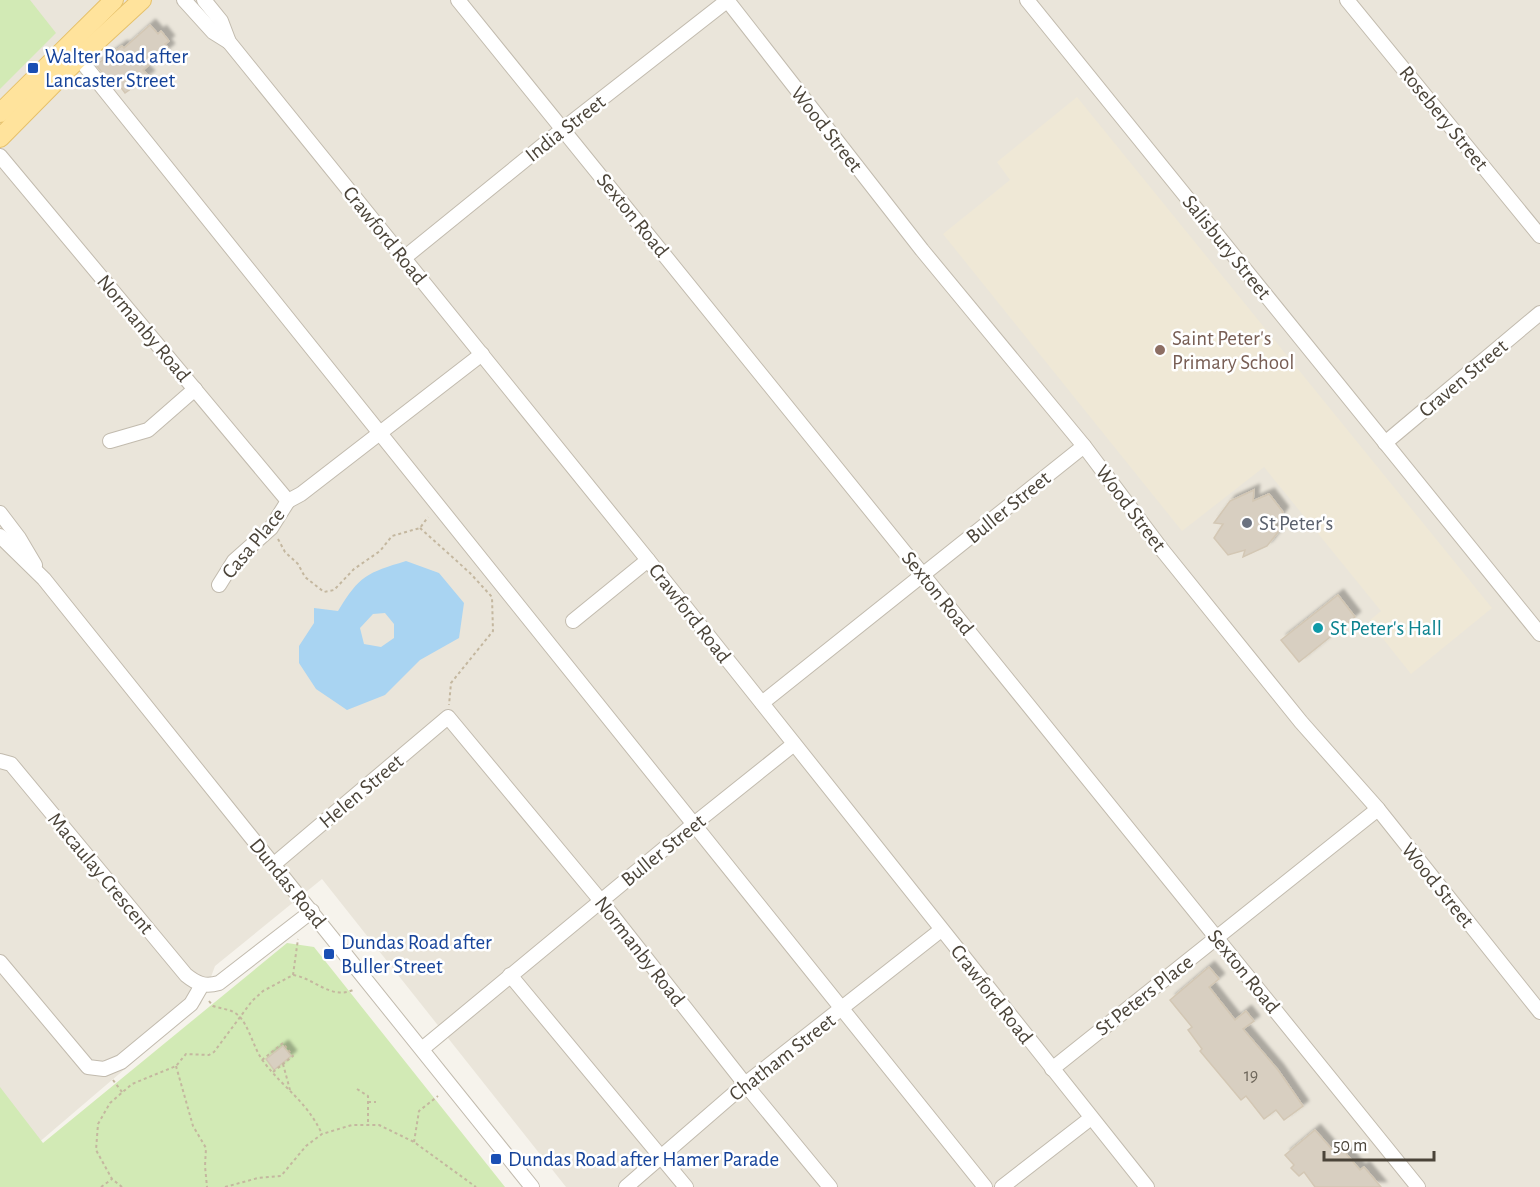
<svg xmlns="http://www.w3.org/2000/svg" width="1540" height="1187" font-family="'Alegreya Sans',sans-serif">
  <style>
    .residential { fill: #eae5da }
    .education { fill: #efe8d6 }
    .green { fill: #d2eab5 }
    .water { fill: #a9d4f2; fill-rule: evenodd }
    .building { fill: #d8cfc1; stroke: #d3c7b4; stroke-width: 1.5; filter: url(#shadow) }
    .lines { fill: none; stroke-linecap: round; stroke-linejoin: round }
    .minor-casing { stroke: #c2bbae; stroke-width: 16 }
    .major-casing { stroke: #e6c16a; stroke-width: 20 }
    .path { stroke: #c4b79f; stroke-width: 2; stroke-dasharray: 3 3; stroke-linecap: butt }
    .minor { stroke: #fff; stroke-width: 14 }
    .major { stroke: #ffe39c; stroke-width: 18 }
    .transit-dot { fill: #1a4fb4; stroke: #fff; stroke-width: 2 }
    .education-dot { fill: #8d6e63; stroke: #fff; stroke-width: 2 }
    .worship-dot { fill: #6b7280; stroke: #fff; stroke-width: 2 }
    .culture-dot { fill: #0f9aa8; stroke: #fff; stroke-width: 2 }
    .labels { text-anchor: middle; stroke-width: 5; stroke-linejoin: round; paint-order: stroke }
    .number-label { font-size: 18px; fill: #6e675b }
    .transit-label { font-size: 21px; fill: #164399; stroke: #fff; text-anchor: start }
    .street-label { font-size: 21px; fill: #4b4439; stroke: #fff }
    .education-label { font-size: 21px; fill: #785e54; stroke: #fff; text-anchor: start }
    .worship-label { font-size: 21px; fill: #5b616d; stroke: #fff; text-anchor: start }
    .culture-label { font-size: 21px; fill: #0d838f; stroke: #fff; text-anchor: start }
  </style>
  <defs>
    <filter id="shadow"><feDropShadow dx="5.5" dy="-5.5" stdDeviation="1.5" flood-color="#0004"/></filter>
  </defs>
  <rect width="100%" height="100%" fill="#f6f3ec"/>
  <polygon class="residential" points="0,0 1540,0 1540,1187 566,1187 322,879 215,966 201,1004 37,1144 0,1098"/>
  <polygon class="education" points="1077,97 1492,608 1411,674 1369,621 1381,611 1264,467 1182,531 943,234 1010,180 997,162"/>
  <g class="green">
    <polygon points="0,0 30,0 56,33 0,89"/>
    <polygon points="287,943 314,947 505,1187 0,1187 0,1087 43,1143"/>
  </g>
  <path class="water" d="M406,561L439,573L464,603L459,638L420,660L385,695L347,710L316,689L299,663V646L314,623V608L338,611C360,575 367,573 406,561ZM385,613L394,624V638L381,647L364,644L360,628L373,614Z"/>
  <g class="building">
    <polygon points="150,25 158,34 161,31 169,41 165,44 169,49 143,70 149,76 125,93 117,82 113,86 96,65 122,46 124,48"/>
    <polygon points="1254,490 1253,501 1269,494 1283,512 1273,527 1282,527 1267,546 1243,557 1245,550 1228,555 1214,538 1223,524 1214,523 1230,501"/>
    <polygon points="1338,595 1355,617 1299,662 1281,640"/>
    <polygon points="1209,967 1219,979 1209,987 1235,1020 1246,1011 1254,1021 1243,1029 1278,1070 1303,1106 1284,1120 1276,1110 1264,1119 1246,1096 1241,1100 1200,1051 1202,1049 1188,1030 1192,1027 1170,1000"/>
    <polygon points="283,1046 291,1056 274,1070 266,1059"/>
    <polygon points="1315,1130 1337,1155 1343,1150 1360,1170 1364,1167 1381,1187 1315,1187 1304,1172 1299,1176 1291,1168 1294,1165 1285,1155"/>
  </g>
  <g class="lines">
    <g class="minor-casing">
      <g id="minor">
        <polyline points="184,0 213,32 229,42"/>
        <polyline points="204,0 221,21 229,42 648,560 1147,1187"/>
        <polyline points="458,0 1418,1187"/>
        <polyline points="727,0 922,250 1084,446 1163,551 1301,722 1378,809 1540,1012"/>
        <polyline points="1027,0 1540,634"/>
        <polyline points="1347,0 1540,236"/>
        <polyline points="74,52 985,1187"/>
        <polyline points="0,156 288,501"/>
        <polyline points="404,258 563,129 728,0"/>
        <polyline points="110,441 148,430 195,389"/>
        <polyline points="1385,443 1540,313"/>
        <polyline points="288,501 301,494 482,354"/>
        <polyline points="0,513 19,538 35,565"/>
        <polyline points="0,536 44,579 532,1187"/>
        <polyline points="219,585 234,561 271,528 288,501"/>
        <polyline points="573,621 648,560"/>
        <polyline points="762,703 1084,446"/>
        <path d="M0,761L11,764L186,975C197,984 205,987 219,983L312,911"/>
        <polyline points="273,865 448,717 601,901 745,1084 830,1187"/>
        <polyline points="0,962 88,1067 104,1069 121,1062 191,1004 202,985"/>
        <polyline points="510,975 686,1187"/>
        <polyline points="422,1049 694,824 794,744"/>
        <polyline points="1052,1069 1378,809"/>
        <polyline points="626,1187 745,1084 941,930"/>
        <polyline points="1002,1187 1091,1118"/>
      </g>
    </g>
    <g class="major-casing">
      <g id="major">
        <polyline points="0,113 114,0"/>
        <polyline points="0,138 79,58 142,0"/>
      </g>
    </g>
    <g class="path">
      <polyline points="420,528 470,573 492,597 493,631 451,683 449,705"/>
      <polyline points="278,539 285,552 298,564 305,577 324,592 334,590 354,569 380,551 392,536 420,528 428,517"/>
      <polyline points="293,975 298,939"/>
      <path d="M209,1001L213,1006C222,1009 232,1009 239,1016C249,1026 254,1049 263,1061C284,1089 306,1100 322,1134"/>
      <polyline points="262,1060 283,1043 293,1056 273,1072"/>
      <polyline points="283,1064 290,1090"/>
      <polyline points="176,1066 193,1126 206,1148 205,1166 207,1187"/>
      <polyline points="113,1080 122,1092"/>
      <polyline points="357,1089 368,1096 368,1125"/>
      <polyline points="368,1102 376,1102"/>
      <polyline points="414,1142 419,1111 438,1096"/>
      <polyline points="101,1187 112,1179"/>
      <path d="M122,1187L112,1179L96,1150L98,1124L110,1103L132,1084L176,1066L186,1054L209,1055L214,1052L252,1001L263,991L293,975C314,978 331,1000 353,990"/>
      <polyline points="225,1187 258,1178 281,1176 306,1146 322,1134 352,1125 379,1125 414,1142 476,1187"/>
    </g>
    <use href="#minor" class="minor"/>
    <use href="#major" class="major"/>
  </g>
  <g class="transit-dot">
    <rect x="27" y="62" width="12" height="12" rx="3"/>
    <rect x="323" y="948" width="12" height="12" rx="3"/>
    <rect x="490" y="1153" width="12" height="12" rx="3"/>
  </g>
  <circle class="education-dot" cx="1160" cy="350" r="6"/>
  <circle class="worship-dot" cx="1247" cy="523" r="6"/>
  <circle class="culture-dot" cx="1318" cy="628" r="6"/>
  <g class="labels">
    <g class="number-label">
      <text x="1251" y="1081">19</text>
    </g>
    <g class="transit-label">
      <text x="45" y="63">Walter Road after<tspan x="45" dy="24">Lancaster Street</tspan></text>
      <text x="341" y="949">Dundas Road after<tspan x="341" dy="24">Buller Street</tspan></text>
      <text x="508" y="1166">Dundas Road after Hamer Parade</text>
    </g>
    <g class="street-label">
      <text transform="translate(1444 118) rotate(51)" y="7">Rosebery Street</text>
      <text transform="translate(565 128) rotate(-38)" y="7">India Street</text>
      <text transform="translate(827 129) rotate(52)" y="7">Wood Street</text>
      <text transform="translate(633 215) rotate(51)" y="7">Sexton Road</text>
      <text transform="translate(385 235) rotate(51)" y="7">Crawford Road</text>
      <text transform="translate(1227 247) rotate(51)" y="7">Salisbury Street</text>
      <text transform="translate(144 328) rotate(50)" y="7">Normanby Road</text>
      <text transform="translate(1463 378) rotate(-40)" y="7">Craven Street</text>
      <text transform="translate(1008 507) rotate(-39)" y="7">Buller Street</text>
      <text transform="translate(1131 508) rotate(53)" y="7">Wood Street</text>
      <text transform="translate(253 543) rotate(-50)" y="7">Casa Place</text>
      <text transform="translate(938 593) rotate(51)" y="7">Sexton Road</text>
      <text transform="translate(690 613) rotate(52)" y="7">Crawford Road</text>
      <text transform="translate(361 791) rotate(-40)" y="7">Helen Street</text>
      <text transform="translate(663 850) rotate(-39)" y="7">Buller Street</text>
      <text transform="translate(101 873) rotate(50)" y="7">Macaulay Crescent</text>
      <text transform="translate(288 883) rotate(51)" y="7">Dundas Road</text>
      <text transform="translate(1438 885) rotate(51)" y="7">Wood Street</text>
      <text transform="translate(640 951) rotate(52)" y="7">Normanby Road</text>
      <text transform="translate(1244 971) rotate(51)" y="7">Sexton Road</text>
      <text transform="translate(992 994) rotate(52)" y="7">Crawford Road</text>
      <text transform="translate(1144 995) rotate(-38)" y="7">St Peters Place</text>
      <text transform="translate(782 1057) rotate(-38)" y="7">Chatham Street</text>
    </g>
    <g class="education-label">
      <text x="1172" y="345">Saint Peter's<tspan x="1172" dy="24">Primary School</tspan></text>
    </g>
    <g class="worship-label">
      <text x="1259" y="530">St Peter's</text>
    </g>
    <g class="culture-label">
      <text x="1330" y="635">St Peter's Hall</text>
    </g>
  </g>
  <path d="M1324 1151v9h110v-9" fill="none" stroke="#4b4439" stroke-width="3"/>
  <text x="1333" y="1151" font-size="18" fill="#4b4439" stroke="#ffffff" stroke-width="4.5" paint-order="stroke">50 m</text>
</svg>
